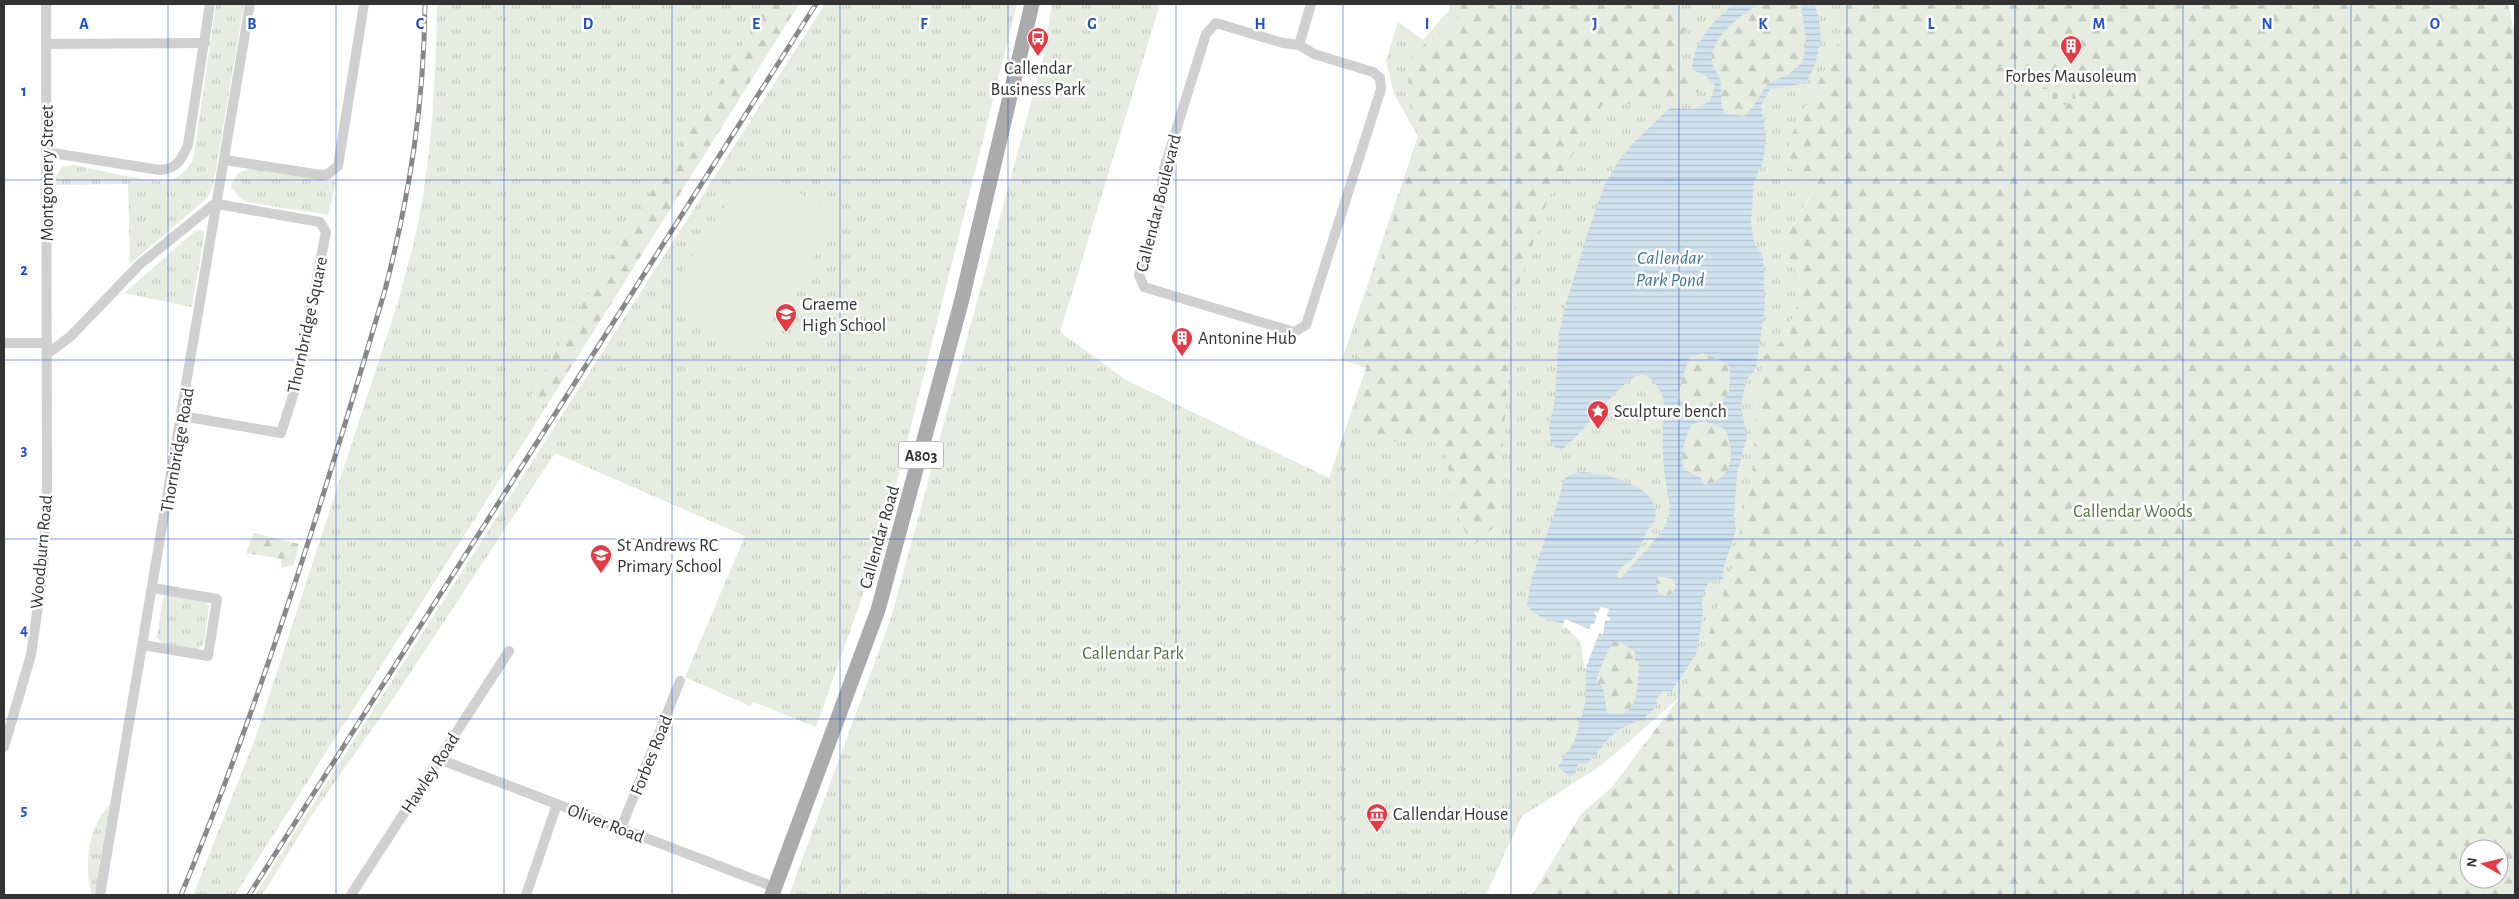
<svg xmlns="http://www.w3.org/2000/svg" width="2519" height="899" font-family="'Alegreya Sans',sans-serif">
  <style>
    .grass { fill: url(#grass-tufts) }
    .forest { fill: url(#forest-firs); fill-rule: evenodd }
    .cemetery { fill: url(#cemetery-stones) }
    .pitch { fill: #e6ecdf }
    .water { fill: url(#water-rules); fill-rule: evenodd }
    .pier { fill: #fff }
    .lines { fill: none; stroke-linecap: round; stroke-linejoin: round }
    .minor { stroke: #d0d0d0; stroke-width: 10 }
    .primary { stroke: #ababab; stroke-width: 15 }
    .rail-casing { stroke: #888; stroke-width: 5 }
    .rail { stroke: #fff; stroke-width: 3; stroke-dasharray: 9; stroke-linecap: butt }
    .grid { fill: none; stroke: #1d4ed8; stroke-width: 1; stroke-opacity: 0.55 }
    .labels { text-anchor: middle; stroke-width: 5; stroke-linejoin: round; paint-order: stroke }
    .shield { fill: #fff; stroke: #707070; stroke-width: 1 }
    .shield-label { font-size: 16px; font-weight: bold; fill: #333 }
    .poi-label { font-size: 18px; fill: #333; stroke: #fff; text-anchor: start }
    .street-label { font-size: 18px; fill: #333; stroke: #fff }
    .park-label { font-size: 18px; fill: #56703f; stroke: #fff }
    .water-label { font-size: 19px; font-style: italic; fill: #3f7597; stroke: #fff }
    .grid-label { font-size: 16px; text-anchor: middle; font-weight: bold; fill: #1d4ed8; stroke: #fff; stroke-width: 5; stroke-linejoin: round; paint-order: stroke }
  </style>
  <defs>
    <pattern id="grass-tufts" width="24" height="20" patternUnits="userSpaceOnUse" patternTransform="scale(1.25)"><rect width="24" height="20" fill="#e6ecdf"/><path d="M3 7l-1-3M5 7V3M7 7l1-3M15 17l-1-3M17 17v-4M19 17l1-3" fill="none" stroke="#c6cbc0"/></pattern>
    <pattern id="forest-firs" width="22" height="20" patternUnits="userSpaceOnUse" patternTransform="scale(1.25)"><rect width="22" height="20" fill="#e6ecdf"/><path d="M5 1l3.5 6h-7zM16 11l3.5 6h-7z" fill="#c6cbc0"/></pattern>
    <pattern id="cemetery-stones" width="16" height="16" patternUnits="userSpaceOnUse" patternTransform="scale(1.25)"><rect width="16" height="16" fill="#e6ecdf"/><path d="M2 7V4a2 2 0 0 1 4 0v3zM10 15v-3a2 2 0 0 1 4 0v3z" fill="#c6cbc0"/></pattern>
    <pattern id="water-rules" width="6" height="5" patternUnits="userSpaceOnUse" patternTransform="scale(1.25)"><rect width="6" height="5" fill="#cfe2ee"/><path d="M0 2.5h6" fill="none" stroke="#b2c2cd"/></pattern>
  </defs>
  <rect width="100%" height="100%" fill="#fff"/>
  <g class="grass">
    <path d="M216,4H244L213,187L208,197L130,264L128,184L56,185V177L62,167L74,165C97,169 153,185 173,179C182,176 188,167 193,160Z"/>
    <path d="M437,4H768L594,284L531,395L548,404L235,895H193L254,742L399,299C405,274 413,249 418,224C432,152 436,78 437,4Z"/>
    <polygon points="825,4 1017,4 882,541 816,727 753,702 750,706 685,677 745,536 555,453 395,696 312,815 262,895 255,895"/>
    <polygon points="1052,4 1160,4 1060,332 1126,380 1329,478 1366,368 1342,360 1418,136 1394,94 1386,61 1398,22 1423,40 1449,10 1450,4 1847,4 1848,10 1837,46 1789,140 1791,168 1812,193 1787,234 1803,288 1785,338 1764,356 1757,395 1752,474 1731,573 1701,655 1680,697 1602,765 1522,816 1486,895 789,895 891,618 1043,59"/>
    <path d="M251,168L336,182L328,215L246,202L238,196L231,187C234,175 239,172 251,168Z"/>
    <polygon points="200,229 204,232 204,237 192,307 124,293 194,232"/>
    <polygon points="170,594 204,600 209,606 204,644 197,650 162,644 157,637 163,598"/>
    <path d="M113,802L97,895H92C83,864 88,824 113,802Z"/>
  </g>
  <g class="forest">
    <polygon points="768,4 799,4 548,404 531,395 594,284"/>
    <polygon points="1461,4 1676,4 1686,28 1674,56 1701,91 1641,105 1605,102 1591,121 1547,202 1518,288 1506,398 1498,523 1472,547 1456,510 1442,433 1397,442 1354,427 1366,368 1354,349 1418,136 1407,92 1412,54 1459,18"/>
    <path d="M1759,4H1801L1806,41L1803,62L1788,75L1777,78L1744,116L1726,114C1718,104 1723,92 1720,80C1719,74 1713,69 1712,62C1709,38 1741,15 1759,4Z"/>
    <path d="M1847,4H2508L2515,33V895H1532L1581,814L1612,787L1680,697L1701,655L1731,573L1752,474L1757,395L1764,356L1785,338L1803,288L1799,273L1782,260L1787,234L1812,194L1791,168L1789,140L1837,46L1848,10ZM2469,849H2499V879H2469Z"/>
    <path d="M1702,353L1721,360L1730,367L1729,392L1716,410C1698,413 1689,410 1677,397L1688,358Z"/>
    <path d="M1704,421L1725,429C1736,453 1733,479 1705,485L1699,477L1684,470C1679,456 1685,437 1692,424Z"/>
    <polygon points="254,533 299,544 294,565 281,568 281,559 246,553"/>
    <circle cx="1665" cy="586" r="10"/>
    <path d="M1620,641L1635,651V660L1639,663C1636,684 1643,721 1607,713L1604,707L1606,702C1604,696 1599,689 1597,683C1593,671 1607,653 1613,642Z"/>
  </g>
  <path class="cemetery" d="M2048,87L2073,90L2076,99L2065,105C2053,102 2047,97 2040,88Z"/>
  <polygon class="pitch" points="753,163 839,218 750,356 664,301"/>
  <path class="water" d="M1734,4H1759C1741,15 1709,38 1712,62C1713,69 1719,74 1720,80C1723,92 1718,104 1726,114L1744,116L1751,109L1768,83L1788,75L1803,62L1806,41L1801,4H1814C1826,31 1820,58 1806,83L1770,89L1761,105L1766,137L1763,162L1754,182L1751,223L1754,242L1763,256L1765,306L1756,368L1746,381L1741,407L1747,437L1737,473L1734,516L1736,530L1724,566L1723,579L1708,583L1702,599L1703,615L1696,654L1672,691H1663L1656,699L1657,704C1647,721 1631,721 1616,732C1605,741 1597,754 1587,764L1578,763L1575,774L1570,777L1558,767L1575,740L1585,704L1586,668L1582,640L1567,625L1543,618L1531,611L1527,604L1532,577L1557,505L1564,479C1578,469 1587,472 1604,475C1624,480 1665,493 1654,522C1652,525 1649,528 1647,531C1644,539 1640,547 1635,555C1630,564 1617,565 1618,578H1622C1634,560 1663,537 1668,519C1672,504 1667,492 1665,478C1663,460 1662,442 1663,424C1663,416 1665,405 1663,398C1661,390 1650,373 1640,375C1619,380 1582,436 1561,450L1553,446L1550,439L1549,426L1555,400L1559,333L1566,303L1589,229L1605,184L1618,162L1634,142L1670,108L1695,109L1710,101L1715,86L1705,75L1692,70C1693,42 1713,21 1734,4ZM1702,353L1721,360L1730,367L1729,392L1715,410C1698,413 1689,410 1677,397L1689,358ZM1704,421L1725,429C1736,453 1733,479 1705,485L1700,477L1684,470C1679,457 1685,437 1692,424ZM1659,576L1673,579L1676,587L1672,593L1665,596L1658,593L1656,581ZM1613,642H1620L1635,651V660L1639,663C1636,684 1643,721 1607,713L1603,687L1596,681C1601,666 1605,656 1613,642Z"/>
  <polygon class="pier" points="1601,607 1609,609 1607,616 1610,618 1609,621 1605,620 1603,635 1599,633 1585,670 1580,641 1566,627 1562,627 1565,619 1589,629 1591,624 1594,624 1597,616 1594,614 1595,612 1598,613"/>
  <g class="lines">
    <g class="minor">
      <polygon points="1216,23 1283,43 1299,45 1314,54 1373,72 1380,78 1381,89 1306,325 1294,332 1144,287 1139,275 1159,210 1164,169 1206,34"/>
      <polyline points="46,44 205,43"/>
      <polyline points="1299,45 1311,4"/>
      <path d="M46,152L160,170C177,169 181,160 188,145L210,4"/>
      <polyline points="225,160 321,175 328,174 338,166 364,4"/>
      <polyline points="4,343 47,343"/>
      <polyline points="47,354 71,336 140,264 212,206 217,204 320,222 326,232 296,386 281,433 182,416"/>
      <polyline points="143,645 208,656 217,599 153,588"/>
      <polyline points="4,747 31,655 43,571 47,489 46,4"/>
      <polyline points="439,759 774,887"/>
      <polyline points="621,828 680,681"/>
      <polyline points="100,895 250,4"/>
      <polyline points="351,895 509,651"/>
      <polyline points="526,895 557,804"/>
    </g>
    <polyline class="primary" points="772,895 878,610 961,303 1032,4"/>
    <g class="rail-casing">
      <g id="rail">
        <path d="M181,895C262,699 325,494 385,290C410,193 424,104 425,4"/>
        <polyline points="249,895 816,4"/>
      </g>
    </g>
    <use href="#rail" class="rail"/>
  </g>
  <path class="grid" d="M168,4V895M336,4V895M504,4V895M672,4V895M840,4V895M1008,4V895M1176,4V895M1343,4V895M1511,4V895M1679,4V895M1847,4V895M2015,4V895M2183,4V895M2351,4V895M4,180H2515M4,360H2515M4,539H2515M4,719H2515"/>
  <defs>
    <g id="bus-pin" transform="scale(1.125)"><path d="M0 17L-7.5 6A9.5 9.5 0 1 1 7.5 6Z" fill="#e63946" stroke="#fff"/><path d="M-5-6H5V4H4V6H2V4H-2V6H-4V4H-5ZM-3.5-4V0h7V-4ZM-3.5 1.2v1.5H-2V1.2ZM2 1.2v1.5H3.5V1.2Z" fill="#fff"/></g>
    <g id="building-pin" transform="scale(1.125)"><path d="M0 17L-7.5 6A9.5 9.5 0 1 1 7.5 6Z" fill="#e63946" stroke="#fff"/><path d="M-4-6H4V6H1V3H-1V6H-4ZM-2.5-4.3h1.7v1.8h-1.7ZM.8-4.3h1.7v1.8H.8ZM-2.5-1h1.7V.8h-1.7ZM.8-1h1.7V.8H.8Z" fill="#fff"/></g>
    <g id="school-pin" transform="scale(1.125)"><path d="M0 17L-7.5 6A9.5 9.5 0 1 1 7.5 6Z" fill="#e63946" stroke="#fff"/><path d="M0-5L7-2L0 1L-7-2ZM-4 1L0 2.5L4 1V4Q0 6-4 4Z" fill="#fff"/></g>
    <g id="sight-pin" transform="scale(1.125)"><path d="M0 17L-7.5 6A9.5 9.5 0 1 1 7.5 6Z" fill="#e63946" stroke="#fff"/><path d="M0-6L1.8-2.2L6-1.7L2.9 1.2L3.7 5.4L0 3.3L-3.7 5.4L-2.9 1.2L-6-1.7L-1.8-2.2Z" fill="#fff"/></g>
    <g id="museum-pin" transform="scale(1.125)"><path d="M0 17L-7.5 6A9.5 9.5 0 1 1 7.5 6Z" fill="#e63946" stroke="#fff"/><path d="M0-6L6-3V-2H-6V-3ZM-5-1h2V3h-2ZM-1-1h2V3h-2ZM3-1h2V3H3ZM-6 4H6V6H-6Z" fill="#fff"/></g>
  </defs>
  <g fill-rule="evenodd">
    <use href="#bus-pin" x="1038" y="38"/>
    <use href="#building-pin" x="2071" y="46"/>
    <use href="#school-pin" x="786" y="314"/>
    <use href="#building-pin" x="1182" y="338"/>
    <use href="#sight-pin" x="1598" y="411"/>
    <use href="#school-pin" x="601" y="555"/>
    <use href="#museum-pin" x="1377" y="814"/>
  </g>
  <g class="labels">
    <rect class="shield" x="898.5" y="441.5" width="45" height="27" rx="4"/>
    <g class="shield-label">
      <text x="921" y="461">A803</text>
    </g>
    <g class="poi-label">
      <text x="1038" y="74" text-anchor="middle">Callendar<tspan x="1038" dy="21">Business Park</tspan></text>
      <text x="2071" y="82" text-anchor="middle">Forbes Mausoleum</text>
      <text x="802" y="310">Graeme<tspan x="802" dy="21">High School</tspan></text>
      <text x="1198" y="344">Antonine Hub</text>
      <text x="1614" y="417">Sculpture bench</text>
      <text x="617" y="551">St Andrews RC<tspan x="617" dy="21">Primary School</tspan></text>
      <text x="1393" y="820">Callendar House</text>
    </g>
    <g class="street-label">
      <text transform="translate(47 173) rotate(-90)" y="6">Montgomery Street</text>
      <text transform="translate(1158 203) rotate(-76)" y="6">Callendar Boulevard</text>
      <text transform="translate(307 325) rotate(-78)" y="6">Thornbridge Square</text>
      <text transform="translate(177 450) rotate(-80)" y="6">Thornbridge Road</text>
      <text transform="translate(879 537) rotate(-74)" y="6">Callendar Road</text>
      <text transform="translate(41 552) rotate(-85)" y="6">Woodburn Road</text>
      <text transform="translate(651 755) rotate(-68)" y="6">Forbes Road</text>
      <text transform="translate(430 773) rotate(-57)" y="6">Hawley Road</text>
      <text transform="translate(606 823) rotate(21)" y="6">Oliver Road</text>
    </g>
    <g class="park-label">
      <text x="2133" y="517">Callendar Woods</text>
      <text x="1133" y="659">Callendar Park</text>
    </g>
    <g class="water-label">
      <text x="1670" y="264">Callendar<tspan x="1670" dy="22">Park Pond</tspan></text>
    </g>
  </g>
  <g class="grid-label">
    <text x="84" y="29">A</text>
    <text x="252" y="29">B</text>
    <text x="420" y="29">C</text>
    <text x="588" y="29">D</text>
    <text x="756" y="29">E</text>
    <text x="924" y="29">F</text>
    <text x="1092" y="29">G</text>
    <text x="1260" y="29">H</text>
    <text x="1427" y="29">I</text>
    <text x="1595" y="29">J</text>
    <text x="1763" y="29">K</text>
    <text x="1931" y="29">L</text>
    <text x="2099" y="29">M</text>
    <text x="2267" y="29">N</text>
    <text x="2435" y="29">O</text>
    <text x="24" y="96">1</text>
    <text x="24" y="275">2</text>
    <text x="24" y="455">3</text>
    <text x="24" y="635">4</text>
    <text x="24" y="815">5</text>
  </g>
  <rect width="2519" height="899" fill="none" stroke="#333333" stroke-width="10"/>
  <g transform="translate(2484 864) rotate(278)"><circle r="24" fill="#ffffff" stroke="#adadad"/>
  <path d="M0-4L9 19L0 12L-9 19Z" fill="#e63946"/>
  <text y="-8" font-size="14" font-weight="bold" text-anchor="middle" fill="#333333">N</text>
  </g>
</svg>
